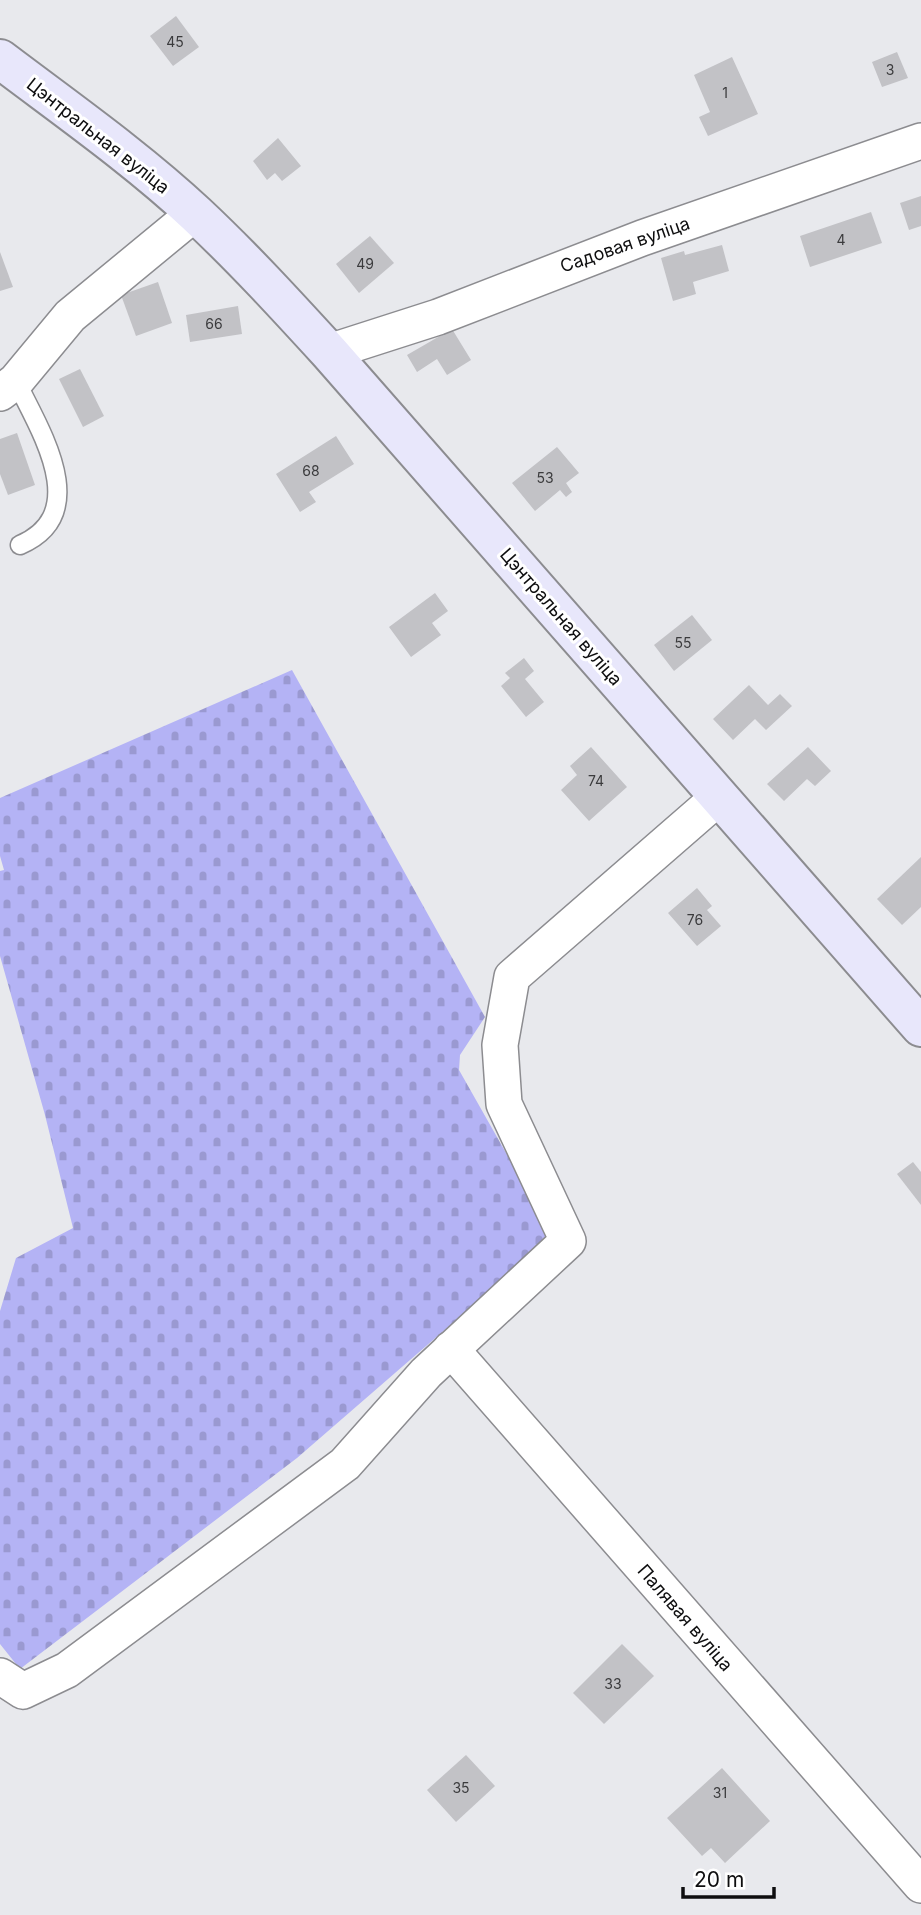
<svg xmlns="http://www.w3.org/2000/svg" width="921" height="1915" font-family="Inter,sans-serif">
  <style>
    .cemetery { fill: url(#cemetery-stones) }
    .building { fill: #c2c2c6 }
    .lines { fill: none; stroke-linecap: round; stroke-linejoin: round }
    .lane-casing { stroke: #8c8c90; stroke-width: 21 }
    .street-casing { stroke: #8c8c90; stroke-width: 38 }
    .secondary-casing { stroke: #8c8c90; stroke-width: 42 }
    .lane { stroke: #fff; stroke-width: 18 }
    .street { stroke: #fff; stroke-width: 35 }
    .secondary { stroke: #e8e7fb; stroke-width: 38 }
    .labels { text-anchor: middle; stroke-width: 6; stroke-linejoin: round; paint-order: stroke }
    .number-label { font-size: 14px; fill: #3b3b3d }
    .street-label { font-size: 18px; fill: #0e0e0f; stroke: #fff }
  </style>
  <defs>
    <pattern id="cemetery-stones" width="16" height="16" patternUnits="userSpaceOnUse" patternTransform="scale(1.75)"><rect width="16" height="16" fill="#b4b3f5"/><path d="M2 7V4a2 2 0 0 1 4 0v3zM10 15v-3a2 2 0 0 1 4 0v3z" fill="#9a99d1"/></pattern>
  </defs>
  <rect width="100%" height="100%" fill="#e8e9ed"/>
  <polygon class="cemetery" points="292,670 485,1017 460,1055 459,1070 553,1236 297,1458 20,1669 0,1644 0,1311 16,1258 73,1228 45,1115 0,956 0,871 4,870 0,856 0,798"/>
  <g class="building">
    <polygon points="176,16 199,47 173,66 150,36"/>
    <polygon points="897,52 908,78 882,87 872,62"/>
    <polygon points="732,57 758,114 708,136 699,117 710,112 694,75"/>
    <polygon points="278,138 301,166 282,181 275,173 267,180 253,161"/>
    <polygon points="921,196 921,226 909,230 900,203"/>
    <polygon points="871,212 882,243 810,267 800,236"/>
    <polygon points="370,236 394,263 359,293 336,264"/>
    <polygon points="722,245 729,271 693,282 696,294 673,301 661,258 684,251 685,255"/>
    <polygon points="0,252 13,287 0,291"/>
    <polygon points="158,282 172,323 136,336 121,295"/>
    <polygon points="238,306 242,334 190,342 186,315"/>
    <polygon points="452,329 471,360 447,375 437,359 417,372 407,355"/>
    <polygon points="80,369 104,416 83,427 59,379"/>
    <polygon points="17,433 35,485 8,495 0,474 0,439"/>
    <polygon points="336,436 354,464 309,492 316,502 300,512 276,474"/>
    <polygon points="557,447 579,473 566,483 572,492 566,497 560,490 535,511 512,483"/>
    <polygon points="435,593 448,611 432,623 441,635 411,657 389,627"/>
    <polygon points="692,615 712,640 674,671 654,645"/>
    <polygon points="524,658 534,671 525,679 544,702 526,717 501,686 510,678 505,673"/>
    <polygon points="749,685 768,705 780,694 792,706 766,730 755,719 733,740 713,719"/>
    <polygon points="591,747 627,787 589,821 561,790 577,775 570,766"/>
    <polygon points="808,747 831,771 815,786 807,779 784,801 767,784"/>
    <polygon points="921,857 921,907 902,925 877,899"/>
    <polygon points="697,888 712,906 707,910 721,926 697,946 668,913"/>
    <polygon points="913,1162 921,1172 921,1205 897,1174"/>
    <polygon points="622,1644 654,1676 604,1724 573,1693"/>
    <polygon points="466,1755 495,1786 456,1822 427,1790"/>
    <polygon points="722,1768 770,1821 725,1863 711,1848 702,1856 667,1818"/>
  </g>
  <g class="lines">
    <g class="lane-casing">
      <path id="lane" d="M16,381C39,429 94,513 20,545"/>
    </g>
    <g class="street-casing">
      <g id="street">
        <polyline points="329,352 438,317 642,238 921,141"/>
        <polyline points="0,393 16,381 70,316 195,213"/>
        <polyline points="451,1349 921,1885"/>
        <polyline points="0,1676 23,1691 67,1670 345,1464 426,1373 568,1241 504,1104 500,1045 512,977 719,797"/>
      </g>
    </g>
    <g class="secondary-casing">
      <path id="secondary" d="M0,59C66,109 136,158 196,214C243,258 286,305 329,352L921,1027"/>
    </g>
    <use href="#lane" class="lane"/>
    <use href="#street" class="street"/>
    <use href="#secondary" class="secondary"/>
  </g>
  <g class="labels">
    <g class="number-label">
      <text x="175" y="47">45</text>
      <text x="890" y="75">3</text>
      <text x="725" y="98">1</text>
      <text x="841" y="245">4</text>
      <text x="365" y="269">49</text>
      <text x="214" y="329">66</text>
      <text x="311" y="476">68</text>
      <text x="545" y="483">53</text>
      <text x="683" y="648">55</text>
      <text x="596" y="786">74</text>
      <text x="695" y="925">76</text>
      <text x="613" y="1689">33</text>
      <text x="461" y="1793">35</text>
      <text x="720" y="1798">31</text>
    </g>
    <g class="street-label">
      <text transform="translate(98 136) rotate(38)" y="6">Цэнтральная вуліца</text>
      <text transform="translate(625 245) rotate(-19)" y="6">Садовая вуліца</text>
      <text transform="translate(561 617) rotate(49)" y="6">Цэнтральная вуліца</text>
      <text transform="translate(685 1618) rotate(49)" y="6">Палявая вуліца</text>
    </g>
  </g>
  <path d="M683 1887v10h91v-10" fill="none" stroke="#0e0e0f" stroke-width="3.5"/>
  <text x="694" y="1887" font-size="21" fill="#0e0e0f" stroke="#ffffff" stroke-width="5" paint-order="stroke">20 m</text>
</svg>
